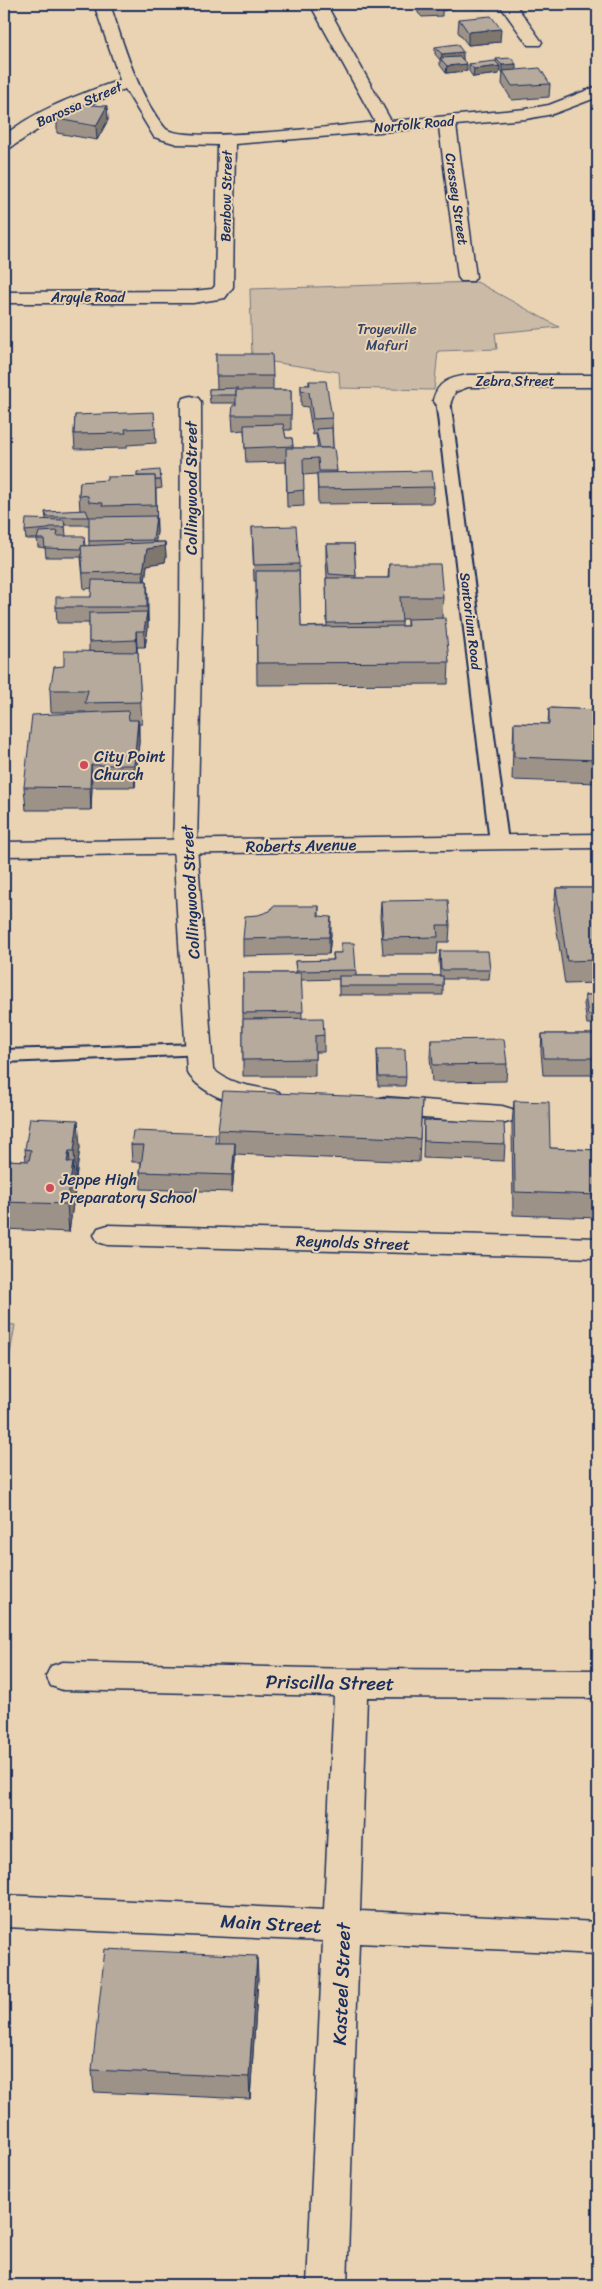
<svg xmlns="http://www.w3.org/2000/svg" width="602" height="2289" font-family="Sriracha,sans-serif">
  <style>
    .green { fill: #cbbba6; stroke: #737582 }
    .lines { fill: none; stroke-linecap: round; stroke-linejoin: round }
    .service-casing { stroke: #1b2f5e; stroke-width: 4 }
    .minor-casing { stroke: #1b2f5e; stroke-width: 3 }
    .secondary-casing { stroke: #1b2f5e; stroke-width: 3 }
    .service { fill: #e9d3b2; fill-rule: evenodd }
    .minor { fill: #e9d3b2; fill-rule: evenodd }
    .secondary { fill: #e9d3b2; fill-rule: evenodd }
    .wall { fill: #9d9287; stroke: #1b2f5e; fill-rule: evenodd }
    .shaded-wall { fill: #7f776e; stroke: #1b2f5e }
    .building { fill: #b6aa9d; stroke: #1b2f5e }
    .poi-dot { fill: #d1495b; stroke: #e9d3b2; stroke-width: 2 }
    .labels { text-anchor: middle; stroke-width: 4; stroke-linejoin: round; paint-order: stroke }
    .far-street-label { font-size: 14px; fill: #1b2f5e; stroke: #e9d3b2 }
    .far-park-label { font-size: 14px; fill: #354469; stroke: #e9d3b2 }
    .street-label { font-size: 16px; fill: #1b2f5e; stroke: #e9d3b2 }
    .poi-label { font-size: 16px; fill: #1b2f5e; stroke: #e9d3b2; text-anchor: start }
    .near-street-label { font-size: 19px; fill: #1b2f5e; stroke: #e9d3b2 }
  </style>
  <rect width="100%" height="100%" fill="#e9d3b2"/>
  <filter id="ink" filterUnits="userSpaceOnUse"><feTurbulence type="fractalNoise" baseFrequency=".02" numOctaves="2"/><feDisplacementMap in="SourceGraphic" scale="10" xChannelSelector="R" yChannelSelector="G"/><feConvolveMatrix kernelMatrix="1 2 1 2 8 2 1 2 1" color-interpolation-filters="sRGB"/></filter>
  <g filter="url(#ink)">
    <g class="green">
      <polygon points="477,282 559,327 495,333 497,349 438,351 434,390 340,388 339,372 252,359 250,289"/>
      <polygon points="4,1324 15,1325 4,1389"/>
    </g>
    <g class="lines">
      <g class="service-casing">
        <g id="service">
          <polygon points="443,396 450,400 508,842 505,846 493,846 490,842 436,400"/>
          <polygon points="199,1044 206,1046 209,1050 206,1054 4,1062 4,1050"/>
        </g>
      </g>
      <g class="minor-casing">
        <g id="minor">
          <path d="M94,4H110C123,43 138,96 165,128C180,145 345,125 375,122L310,4H326L391,121L526,109L549,105L598,86V97L553,114L526,119L456,125L476,277L473,281H461L458,277L439,127L235,144L233,287L225,298L193,303H4V292L193,291L212,289L215,286L218,145L177,144L154,137L125,89L51,121L10,148L4,149V136C36,109 81,94 120,80Z"/>
          <polygon points="499,4 515,4 542,42 540,45 528,45"/>
          <path d="M468,375H598V387H468L455,392L450,404H436L433,400C438,381 450,378 468,375Z"/>
          <path d="M191,396L198,398L201,402L202,620L197,846L213,1069C232,1087 255,1085 279,1092L283,1098L279,1104C250,1112 203,1098 187,1072L173,846L180,620L181,402L184,398Z"/>
          <polygon points="384,1097 502,1106 512,1109 516,1115 512,1121 502,1124 384,1115 374,1112 370,1106 374,1100"/>
          <polygon points="108,1225 598,1238 598,1258 108,1245 98,1242 94,1235 98,1228"/>
          <polygon points="63,1662 351,1669 598,1670 598,1698 367,1697 360,1911 598,1922 598,1954 359,1943 347,2285 307,2285 323,1941 4,1927 4,1895 324,1910 334,1696 63,1690 51,1686 46,1676 51,1666"/>
        </g>
      </g>
      <g class="secondary-casing">
        <polygon id="secondary" points="598,834 598,848 4,856 4,842"/>
      </g>
      <use href="#service" class="service"/>
      <use href="#minor" class="minor"/>
      <use href="#secondary" class="secondary"/>
    </g>
    <g class="wall">
      <polygon points="418,4 486,4 485,9 460,7 443,10 442,11 442,16 422,17 418,13"/>
      <polygon points="459,19 500,42 468,45 458,32"/>
      <polygon points="435,47 463,59 467,71 446,73 440,65 440,60 435,54"/>
      <polygon points="496,59 516,70 550,84 549,97 512,100 502,84 503,72 502,73 499,70 499,74 473,77 469,71 469,64 496,62"/>
      <polygon points="107,106 108,120 97,140 57,133 57,119"/>
      <polygon points="216,354 273,376 273,390 291,390 291,430 284,430 286,438 292,438 293,448 318,448 316,434 313,435 308,407 301,406 301,385 309,385 309,381 332,418 333,448 337,473 434,487 433,503 318,504 317,474 303,475 304,506 287,507 286,462 246,463 244,430 233,431 232,415 236,403 210,403 209,389 217,389"/>
      <polygon points="75,415 155,428 156,443 127,445 127,448 75,449 74,434"/>
      <path d="M161,480L162,488L156,489L157,532L155,542H165L166,557L165,562L147,565L145,581H147L148,628L145,647H137V652H138L142,724H139V742L135,787H92L91,810H26L24,787L86,713V712H51L50,690L64,666L89,651V623H57L56,607L91,597L92,588L84,589L81,557H46L45,548L38,547L37,539H26L25,531L46,519L45,512L80,511L79,495L80,482ZM65,525H89V546H85L66,536Z"/>
      <path d="M252,527L299,564L301,627L327,626L326,578H327L326,560V544H354L356,578H388L389,564L443,597L442,618L449,662L448,684L257,685L256,581H254ZM402,619H407V626H402Z"/>
      <polygon points="549,708 598,710 598,783 512,780 513,745 514,723 548,724"/>
      <polygon points="556,888 598,888 598,983 565,984 554,911"/>
      <polygon points="381,901 450,925 449,942 438,942 437,954 383,954 380,917"/>
      <polygon points="319,906 319,916 331,934 329,954 243,956 243,939"/>
      <polygon points="341,943 356,970 356,976 440,976 439,960 440,951 490,970 489,979 443,979 443,995 339,995 339,979 301,980 302,1018 324,1035 324,1052 315,1052 315,1076 243,1076 243,973 296,973 295,961 333,960 333,953 341,953"/>
      <polygon points="585,995 598,995 598,1024 587,1024 584,1004"/>
      <polygon points="542,1034 598,1034 598,1075 543,1075 541,1051"/>
      <polygon points="431,1040 507,1064 506,1081 432,1082 430,1057"/>
      <polygon points="377,1049 406,1077 405,1086 378,1086"/>
      <polygon points="422,1099 419,1162 235,1154 235,1160 232,1192 141,1189 140,1172 141,1162 132,1162 131,1145 218,1143 218,1130"/>
      <polygon points="514,1101 550,1148 598,1150 598,1218 513,1215 512,1124"/>
      <polygon points="424,1120 505,1144 504,1161 423,1158"/>
      <polygon points="80,1147 76,1178 74,1178 75,1190 69,1232 4,1229 4,1160 26,1161 25,1149"/>
      <polygon points="258,1978 250,2099 94,2092 92,2070"/>
    </g>
    <g class="shaded-wall">
      <polygon points="442,4 460,4 460,7 442,11"/>
      <polygon points="501,29 500,42 468,45 468,32"/>
      <polygon points="463,52 463,59 443,61 441,60 442,54"/>
      <polygon points="467,64 467,71 446,73 447,66"/>
      <polygon points="516,64 516,71 503,71 503,72 502,73 502,65"/>
      <polygon points="500,66 499,74 473,77 474,69"/>
      <polygon points="107,106 108,120 97,140 96,126"/>
      <polygon points="156,516 157,532 155,548 165,542 166,557 165,562 147,565 144,587 143,571 147,549 153,548 153,540"/>
      <polygon points="147,581 148,597 148,623 147,607"/>
      <polygon points="147,612 148,628 145,647 144,631"/>
      <polygon points="136,631 137,647 137,656 136,640"/>
      <polygon points="138,720 139,742 135,787 134,765"/>
      <polygon points="91,765 92,787 91,810 90,788"/>
      <polygon points="331,917 331,934 329,954 329,937"/>
      <polygon points="78,1120 80,1147 76,1178 74,1151"/>
      <polygon points="235,1143 235,1160 232,1192 232,1175"/>
      <polygon points="69,1151 71,1177 73,1162 75,1190 69,1232 67,1204 67,1162"/>
      <polygon points="257,1956 258,1978 250,2099 249,2077"/>
    </g>
    <g class="building">
      <polygon points="491,16 501,29 468,32 459,19"/>
      <polygon points="457,44 463,52 442,54 435,47"/>
      <polygon points="460,57 467,64 447,66 440,58"/>
      <polygon points="511,58 516,64 502,65 496,59"/>
      <polygon points="495,61 500,66 474,69 469,64"/>
      <polygon points="540,68 550,84 512,86 503,71"/>
      <polygon points="74,104 107,106 96,126 57,119"/>
      <polygon points="216,354 272,354 273,376 216,376"/>
      <polygon points="309,381 326,381 332,418 313,419 309,392 301,390 301,385 310,385"/>
      <polygon points="238,388 238,390 236,390 236,395 209,395 209,389"/>
      <polygon points="236,390 291,390 291,415 232,415 233,405 236,405"/>
      <polygon points="154,412 155,428 125,429 126,433 74,434 75,415"/>
      <polygon points="283,424 286,438 292,438 293,446 245,448 244,425"/>
      <polygon points="332,428 333,448 320,448 316,429"/>
      <polygon points="286,448 334,448 337,471 319,471 318,458 303,459 304,490 287,492"/>
      <polygon points="160,470 161,480 155,480 155,476 137,476 137,472"/>
      <polygon points="432,471 434,487 318,489 317,473"/>
      <polygon points="155,476 156,505 102,506 103,503 89,502 88,496 79,495 80,482 107,480 107,477"/>
      <polygon points="86,510 89,517 47,517 45,512"/>
      <polygon points="156,516 153,540 89,541 89,517"/>
      <polygon points="26,519 64,520 65,527 50,527 48,529 25,531"/>
      <polygon points="296,526 299,564 254,565 252,527"/>
      <polygon points="58,531 57,536 84,536 85,546 81,546 81,549 45,548 44,539 37,539 39,532"/>
      <polygon points="165,542 164,546 147,549 143,571 83,573 81,546"/>
      <polygon points="326,544 354,544 356,576 329,574"/>
      <polygon points="389,564 440,564 443,597 400,597 402,622 327,623 326,578 389,578"/>
      <polygon points="256,571 299,571 301,627 408,626 407,619 445,618 449,662 257,663"/>
      <polygon points="92,580 147,581 147,607 56,607 56,597 91,597"/>
      <polygon points="147,612 144,631 136,631 136,640 89,642 89,613"/>
      <polygon points="64,651 138,652 141,702 85,703 88,690 50,690 54,667 64,666"/>
      <polygon points="549,708 598,710 598,760 514,757 514,723 549,724"/>
      <polygon points="128,711 129,720 138,720 134,765 91,765 90,788 24,787 32,715"/>
      <polygon points="556,888 598,888 598,960 567,961"/>
      <polygon points="448,900 450,925 437,925 438,937 383,938 381,901"/>
      <polygon points="273,906 319,906 318,916 331,917 329,937 243,939 245,916 258,915 270,911"/>
      <polygon points="341,943 354,943 356,970 296,971 295,961 334,960 333,953 342,953"/>
      <polygon points="440,951 488,951 490,970 441,970"/>
      <polygon points="243,973 301,973 303,1012 243,1013"/>
      <rect x="339" y="976" width="104" height="10"/>
      <polygon points="585,995 598,995 598,1015 588,1015"/>
      <polygon points="323,1018 324,1035 315,1036 315,1059 243,1060 243,1019"/>
      <polygon points="542,1034 598,1034 598,1058 544,1058"/>
      <polygon points="504,1039 507,1064 433,1065 431,1040"/>
      <polygon points="377,1049 405,1049 406,1077 379,1077"/>
      <polygon points="223,1091 422,1099 420,1139 218,1130"/>
      <polygon points="514,1101 549,1102 550,1148 598,1150 598,1195 515,1192"/>
      <polygon points="30,1118 78,1120 74,1151 69,1151 67,1162 73,1162 67,1204 4,1202 4,1160 29,1161 31,1150 25,1149"/>
      <polygon points="424,1120 504,1123 505,1144 424,1141"/>
      <polygon points="133,1131 216,1134 215,1143 235,1143 232,1175 140,1172 144,1145 131,1145"/>
      <polygon points="105,1949 257,1956 249,2077 92,2070"/>
    </g>
  </g>
  <g class="poi-dot">
    <circle cx="84" cy="765" r="5"/>
    <circle cx="50" cy="1188" r="5"/>
  </g>
  <g class="labels">
    <g class="far-street-label">
      <text transform="translate(79 104) rotate(-24)" y="5">Barossa Street</text>
      <text transform="translate(414 124) rotate(-5)" y="5">Norfolk Road</text>
      <text transform="translate(226 196) rotate(-89)" y="5">Benbow Street</text>
      <text transform="translate(457 199) rotate(82)" y="5">Cressey Street</text>
      <text x="88" y="302">Argyle Road</text>
      <text x="515" y="386">Zebra Street</text>
      <text transform="translate(471 621) rotate(83)" y="5">Santorium Road</text>
    </g>
    <g class="far-park-label">
      <text x="387" y="334">Troyeville<tspan x="387" dy="16">Mafuri</tspan></text>
    </g>
    <g class="street-label">
      <text transform="translate(191 488) rotate(-90)" y="6">Collingwood Street</text>
      <text transform="translate(301 845) rotate(-1)" y="6">Roberts Avenue</text>
      <text transform="translate(190 892) rotate(-93)" y="6">Collingwood Street</text>
      <text transform="translate(353 1242) rotate(2)" y="6">Reynolds Street</text>
    </g>
    <g class="poi-label">
      <text x="94" y="762">City Point<tspan x="94" dy="18">Church</tspan></text>
      <text x="60" y="1185">Jeppe High<tspan x="60" dy="18">Preparatory School</tspan></text>
    </g>
    <g class="near-street-label">
      <text transform="translate(330 1682) rotate(1)" y="7">Priscilla Street</text>
      <text transform="translate(271 1923) rotate(3)" y="7">Main Street</text>
      <text transform="translate(341 1984) rotate(-88)" y="7">Kasteel Street</text>
    </g>
  </g>
  <rect width="602" height="2289" fill="none" stroke="#e9d3b2" stroke-width="20"/>
  <rect x="10" y="10" width="582" height="2269" fill="none" stroke="#1b2f5e" stroke-width="2" filter="url(#ink)"/>
</svg>
